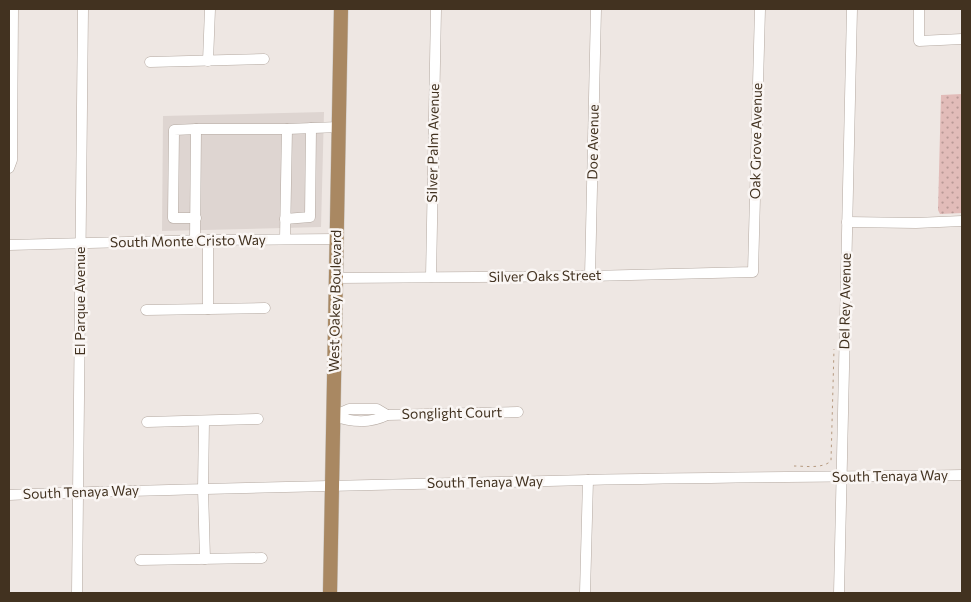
<svg xmlns="http://www.w3.org/2000/svg" width="971" height="602" font-family="Commissioner,sans-serif">
  <style>
    .built { fill: #ded5d1 }
    .grass { fill: url(#grass-dots) }
    .lines { fill: none; stroke-linecap: round; stroke-linejoin: round }
    .minor-casing { stroke: #b4a9a1; stroke-width: 11 }
    .major-casing { stroke: #cac6c1; stroke-width: 15 }
    .path { stroke: #b5997f; stroke-width: 1; stroke-dasharray: 2.5 4; stroke-linecap: butt }
    .minor { stroke: #fff; stroke-width: 10 }
    .major { stroke: #a98862; stroke-width: 14 }
    .labels { text-anchor: middle; stroke-width: 5; stroke-linejoin: round; paint-order: stroke }
    .street-label { font-size: 14px; fill: #423220; stroke: #faf6f4 }
  </style>
  <defs>
    <pattern id="grass-dots" width="8" height="8" patternUnits="userSpaceOnUse" patternTransform="scale(1.25)"><rect width="8" height="8" fill="#e2bcb9"/><path d="M2 2h.1M6 6h.1" fill="none" stroke="#b99996" stroke-width="1.8" stroke-linecap="round"/></pattern>
  </defs>
  <rect width="100%" height="100%" fill="#eee7e3"/>
  <polygon class="built" points="324,112 321,227 162,231 163,116"/>
  <polygon class="grass" points="962,94 962,213 940,214 938,210 941,95"/>
  <g class="lines">
    <g class="minor-casing">
      <g id="minor">
        <polyline points="919,9 919,41 962,39"/>
        <polyline points="208,61 210,9"/>
        <polyline points="150,62 264,59"/>
        <polyline points="287,129 339,127"/>
        <polyline points="9,168 12,160 13,9"/>
        <polyline points="196,218 173,218 174,130 196,129"/>
        <polyline points="285,219 310,217 311,128"/>
        <polyline points="847,222 916,223 962,221"/>
        <polyline points="195,240 196,129 287,129 285,239"/>
        <polyline points="208,240 208,309"/>
        <polyline points="9,245 208,240 336,239"/>
        <polyline points="590,276 596,9"/>
        <polyline points="431,277 436,9"/>
        <polyline points="336,278 590,276 753,272 760,9"/>
        <polyline points="146,310 265,308"/>
        <path d="M333,416C352,422 369,424 387,415L518,412"/>
        <polyline points="333,416 349,409 377,409 387,415"/>
        <polyline points="204,421 203,489 205,559"/>
        <polyline points="147,422 258,419"/>
        <path d="M9,495C74,492 140,491 205,489C333,485 461,482 588,480C713,477 838,477 962,475"/>
        <polyline points="140,560 262,558"/>
        <polyline points="77,593 83,9"/>
        <polyline points="585,593 588,480"/>
        <polyline points="839,593 852,9"/>
      </g>
    </g>
    <g class="major-casing">
      <polyline id="major" points="330,593 341,9"/>
    </g>
    <path class="path" d="M794,466C805,466 822,469 831,461L834,349"/>
    <use href="#minor" class="minor"/>
    <use href="#major" class="major"/>
  </g>
  <g class="labels">
    <g class="street-label">
      <text transform="translate(756 141) rotate(-89)" y="5">Oak Grove Avenue</text>
      <text transform="translate(593 142) rotate(-89)" y="5">Doe Avenue</text>
      <text transform="translate(433 143) rotate(-89)" y="5">Silver Palm Avenue</text>
      <text transform="translate(188 241) rotate(-1)" y="5">South Monte Cristo Way</text>
      <text transform="translate(545 276) rotate(-1)" y="5">Silver Oaks Street</text>
      <text transform="translate(80 301) rotate(-90)" y="5">El Parque Avenue</text>
      <text transform="translate(335 301) rotate(-89)" y="5">West Oakey Boulevard</text>
      <text transform="translate(845 301) rotate(-89)" y="5">Del Rey Avenue</text>
      <text transform="translate(452 413) rotate(-1)" y="5">Songlight Court</text>
      <text transform="translate(890 476) rotate(-1)" y="5">South Tenaya Way</text>
      <text transform="translate(485 482) rotate(-1)" y="5">South Tenaya Way</text>
      <text transform="translate(81 492) rotate(-2)" y="5">South Tenaya Way</text>
    </g>
  </g>
  <rect width="971" height="602" fill="none" stroke="#423220" stroke-width="20"/>
</svg>
